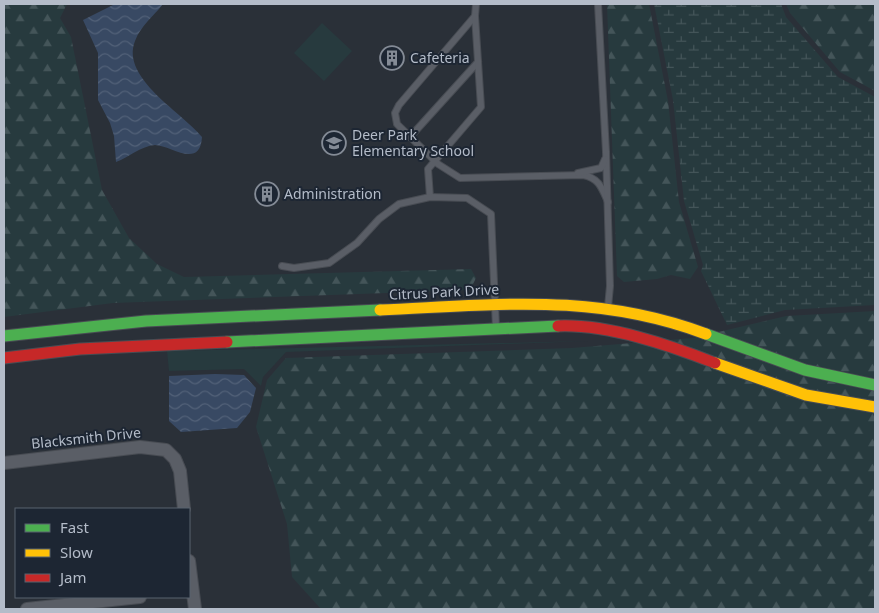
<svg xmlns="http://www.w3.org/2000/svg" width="879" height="613" font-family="'Noto Sans',sans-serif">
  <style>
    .green { fill: #273a3e }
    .forest { fill: url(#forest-firs) }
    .wetland { fill: url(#wetland-marsh) }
    .water { fill: url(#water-waves) }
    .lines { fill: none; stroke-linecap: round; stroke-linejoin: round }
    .lane-casing { stroke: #484c53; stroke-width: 8 }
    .street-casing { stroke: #484c53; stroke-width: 14 }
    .fast-casing { stroke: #484c53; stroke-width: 13 }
    .slow-casing { stroke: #484c53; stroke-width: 13 }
    .jam-casing { stroke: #484c53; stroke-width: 13 }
    .lane { stroke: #5a5e66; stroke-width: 6 }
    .street { stroke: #5a5e66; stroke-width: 12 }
    .fast { stroke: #4caf50; stroke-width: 11 }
    .slow { stroke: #ffc107; stroke-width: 11 }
    .jam { stroke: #c62828; stroke-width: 11 }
    .labels { text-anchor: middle; stroke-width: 4; stroke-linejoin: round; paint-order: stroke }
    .poi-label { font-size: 14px; fill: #b4bcc9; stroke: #1d2633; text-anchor: start }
    .street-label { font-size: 14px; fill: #b4bcc9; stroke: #1d2633 }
  </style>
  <defs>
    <pattern id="forest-firs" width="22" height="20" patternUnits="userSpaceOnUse" patternTransform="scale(1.25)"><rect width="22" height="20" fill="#273a3e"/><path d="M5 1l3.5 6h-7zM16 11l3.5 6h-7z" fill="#445559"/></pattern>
    <pattern id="wetland-marsh" width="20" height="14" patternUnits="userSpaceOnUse" patternTransform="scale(1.25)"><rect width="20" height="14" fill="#273a3e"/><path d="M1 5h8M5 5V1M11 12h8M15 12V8" fill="none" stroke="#445559"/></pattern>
    <pattern id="water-waves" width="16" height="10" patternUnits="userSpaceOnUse" patternTransform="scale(1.25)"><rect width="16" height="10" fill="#384963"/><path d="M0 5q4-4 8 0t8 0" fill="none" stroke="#526178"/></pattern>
  </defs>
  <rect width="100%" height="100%" fill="#2a3038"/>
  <g class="green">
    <polygon points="322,23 352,51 324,81 294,53"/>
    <polygon points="588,341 286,352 263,377 261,386 244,369 169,371 167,351"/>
  </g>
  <g class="forest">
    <polygon points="4,4 67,4 60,18 71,37 102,190 129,238 157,264 184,277 471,269 476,278 470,290 113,303 4,317"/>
    <polygon points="607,4 649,4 668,101 679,202 698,267 690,279 671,275 657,279 624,282 617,276"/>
    <polygon points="786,4 875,4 875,91 840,72 790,13"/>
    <polygon points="875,311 875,609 321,609 292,577 287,524 256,427 267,380 286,358 572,348 693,338 786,316"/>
  </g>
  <polygon class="wetland" points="654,4 781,4 786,17 838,77 875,97 875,305 785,310 727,325 701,271 703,265 684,201 673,100"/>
  <g class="water">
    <path d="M115,4H163C154,16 141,25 135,41C120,78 183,113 202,137C200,170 170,145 155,145C141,146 129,157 116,162L114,136L110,123L98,100V53L83,20Z"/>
    <polygon points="215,374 244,375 256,388 250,412 237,428 181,432 169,421 169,376"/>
  </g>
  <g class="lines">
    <g class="lane-casing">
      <g id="lane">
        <path d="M476,4L475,16L399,105L395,113L397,124L438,164L460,178L583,175C599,178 602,188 608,202"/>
        <polyline points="598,4 606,152 610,286 608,307"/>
        <polyline points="410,137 478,62"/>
        <polyline points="578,173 601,168 605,159"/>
        <polyline points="430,197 428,169 481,107 475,16"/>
        <polyline points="282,266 294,268 329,263 357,243 379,219 399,204 430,197 467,198 491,214 496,328"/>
      </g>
    </g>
    <g class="street-casing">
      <g id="street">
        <polyline points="4,463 140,447 166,450 175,459 180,471 184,509"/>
        <polyline points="189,561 195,609"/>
        <polyline points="27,609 140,597"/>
      </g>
    </g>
    <g class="fast-casing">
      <g id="fast">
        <polyline points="706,334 805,370 875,385"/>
        <polyline points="4,336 146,321 380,310"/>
        <polyline points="227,342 558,326"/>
      </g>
    </g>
    <g class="slow-casing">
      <g id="slow">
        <path d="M380,310C496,305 594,292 706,334"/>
        <polyline points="715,363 806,395 875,407"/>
      </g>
    </g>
    <g class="jam-casing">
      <g id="jam">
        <path d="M558,326C608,324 669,345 715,363"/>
        <polyline points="4,358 80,349 227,342"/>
      </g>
    </g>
    <use href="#lane" class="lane"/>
    <use href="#street" class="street"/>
    <use href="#fast" class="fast"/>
    <use href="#slow" class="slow"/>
    <use href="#jam" class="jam"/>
  </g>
  <defs>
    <g id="building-ring" transform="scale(1.25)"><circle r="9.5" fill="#1d2633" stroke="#848b96" stroke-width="1.5"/><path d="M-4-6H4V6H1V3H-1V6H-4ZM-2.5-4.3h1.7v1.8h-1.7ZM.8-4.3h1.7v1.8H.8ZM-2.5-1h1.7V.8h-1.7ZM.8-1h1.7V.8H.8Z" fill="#848b96"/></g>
    <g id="school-ring" transform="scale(1.25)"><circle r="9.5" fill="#1d2633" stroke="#848b96" stroke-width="1.5"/><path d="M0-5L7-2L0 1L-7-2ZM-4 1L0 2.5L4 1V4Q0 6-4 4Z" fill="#848b96"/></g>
  </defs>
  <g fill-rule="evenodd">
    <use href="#building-ring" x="392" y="58"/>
    <use href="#school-ring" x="334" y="143"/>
    <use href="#building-ring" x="267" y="194"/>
  </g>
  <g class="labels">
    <g class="poi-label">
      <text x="410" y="63">Cafeteria</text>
      <text x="352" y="140">Deer Park<tspan x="352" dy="16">Elementary School</tspan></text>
      <text x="284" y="199">Administration</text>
    </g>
    <g class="street-label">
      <text transform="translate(444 292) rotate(-3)" y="5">Citrus Park Drive</text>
      <text transform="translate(86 438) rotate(-6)" y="5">Blacksmith Drive</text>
    </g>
  </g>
  <rect width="879" height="613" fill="none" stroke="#b4bcc9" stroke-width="10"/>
  <rect x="15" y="508" width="175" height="90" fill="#1d2633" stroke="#59626f"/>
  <rect x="25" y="524" width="25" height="8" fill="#4caf50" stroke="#59626f"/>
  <text x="60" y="533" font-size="15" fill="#b4bcc9">Fast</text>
  <rect x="25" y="549" width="25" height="8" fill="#ffc107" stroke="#59626f"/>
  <text x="60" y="558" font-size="15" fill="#b4bcc9">Slow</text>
  <rect x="25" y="574" width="25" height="8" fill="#c62828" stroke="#59626f"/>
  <text x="60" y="583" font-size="15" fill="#b4bcc9">Jam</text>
</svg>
